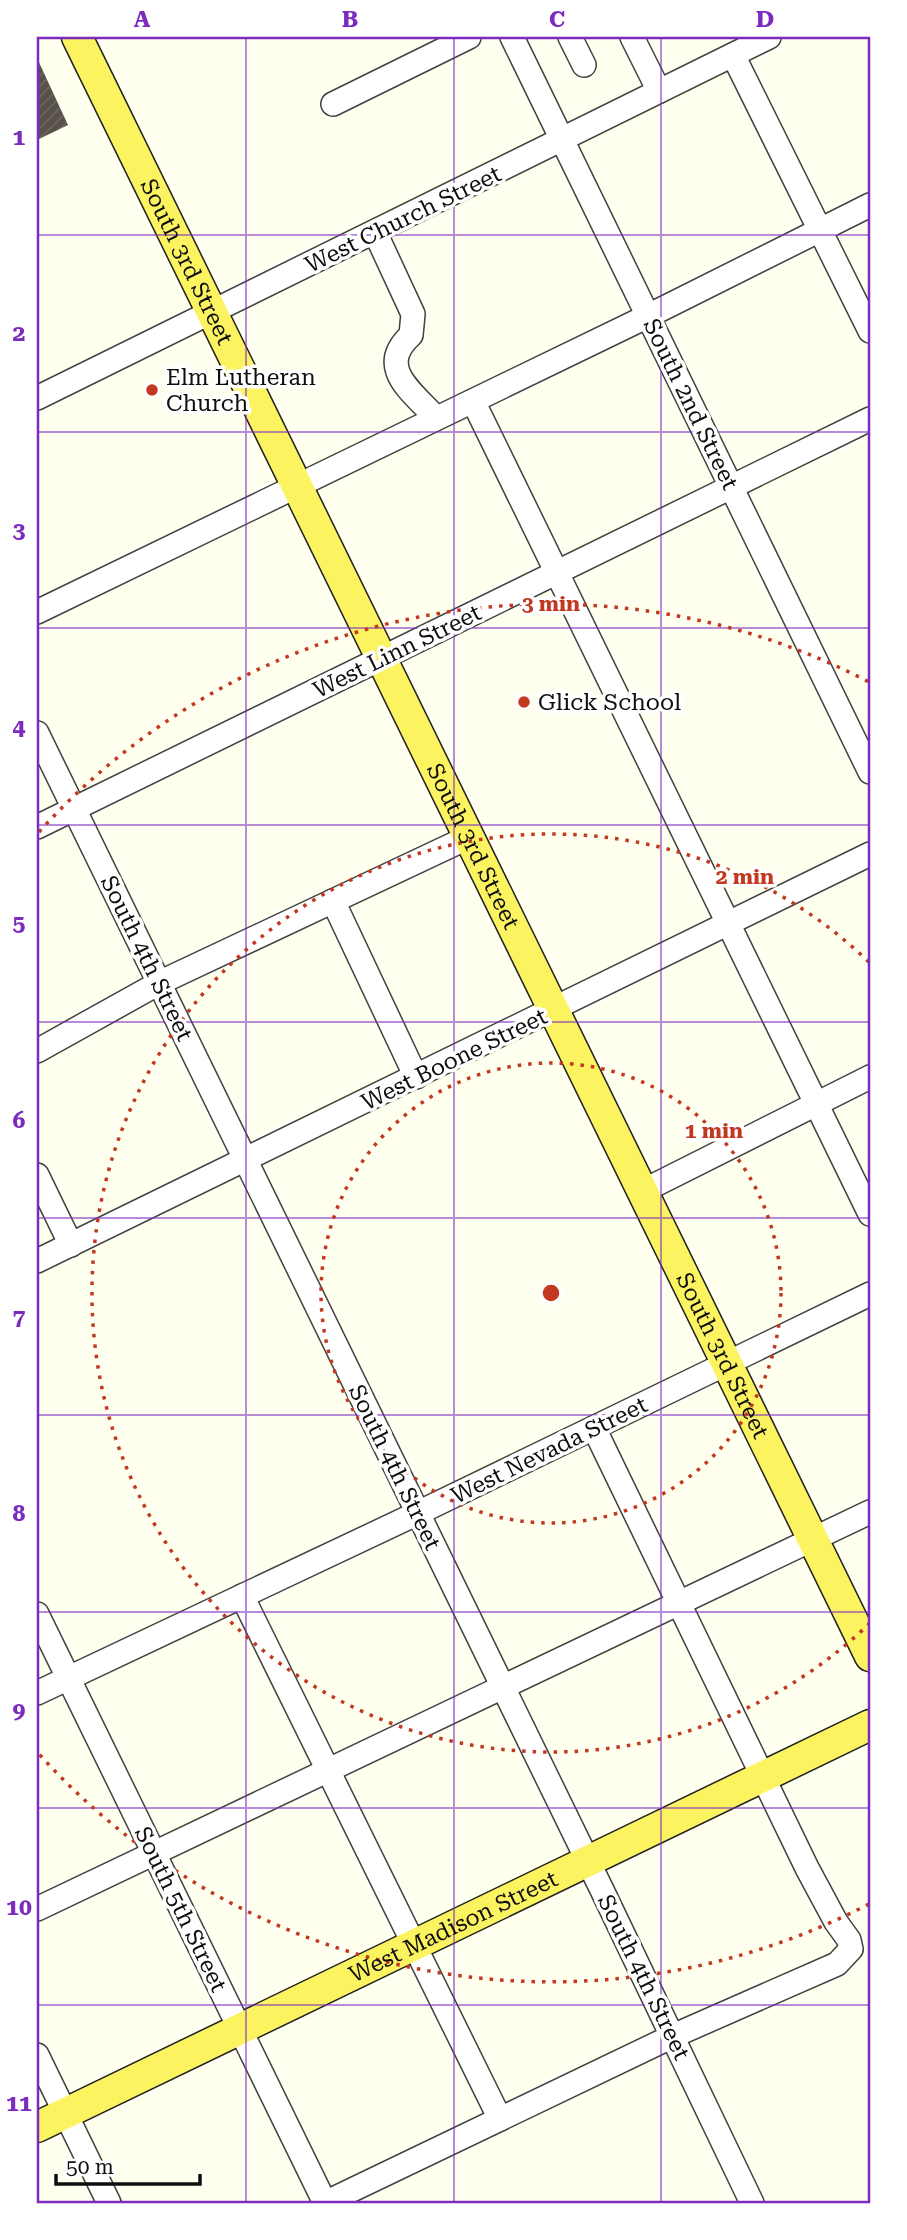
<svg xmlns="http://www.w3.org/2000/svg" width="907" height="2240" font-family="'Roboto Serif',serif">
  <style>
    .building { fill: url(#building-hatch) }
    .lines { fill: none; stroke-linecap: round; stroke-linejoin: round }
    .minor-casing { stroke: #414141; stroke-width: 26 }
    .major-casing { stroke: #1f1f1f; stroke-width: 33 }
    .minor { stroke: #fff; stroke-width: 23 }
    .major { stroke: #fcf361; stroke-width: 30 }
    .grid { fill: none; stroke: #7b2cbf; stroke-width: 2; stroke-opacity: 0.55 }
    .ring { fill: none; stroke: #c23821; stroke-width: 3.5; stroke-dasharray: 3.5 7 }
    .poi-dot { fill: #c23821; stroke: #fff; stroke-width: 2.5 }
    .labels { text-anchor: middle; stroke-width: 7; stroke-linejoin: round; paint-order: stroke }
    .street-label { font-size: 23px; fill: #0e0e0e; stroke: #fff }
    .poi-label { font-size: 23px; fill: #0e0e0e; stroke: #fff; text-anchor: start }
    .centre { fill: #c23821; stroke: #fff; stroke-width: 3.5 }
    .ring-label { font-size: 21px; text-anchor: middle; font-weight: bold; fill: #c23821; stroke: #fff; stroke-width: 7; stroke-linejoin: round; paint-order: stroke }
    .neatline { fill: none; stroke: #7b2cbf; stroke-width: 2.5 }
    .grid-label { font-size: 23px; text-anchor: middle; font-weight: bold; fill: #7b2cbf }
  </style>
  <defs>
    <pattern id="building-hatch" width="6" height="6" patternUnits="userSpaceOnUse" patternTransform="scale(1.75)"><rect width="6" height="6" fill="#57514a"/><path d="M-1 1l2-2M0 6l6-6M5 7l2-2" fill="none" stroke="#6a6560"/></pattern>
  </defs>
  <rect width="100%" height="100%" fill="#ffffef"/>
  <polygon class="building" points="37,58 68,125 37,140"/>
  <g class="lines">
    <g class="minor-casing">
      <g id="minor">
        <polyline points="512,37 870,772"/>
        <polyline points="570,37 584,65"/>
        <polyline points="632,37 659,91"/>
        <polyline points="733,55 870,331"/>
        <polyline points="333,104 469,37"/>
        <path d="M375,232L413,314L411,335C375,368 413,392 436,418"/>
        <polyline points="37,398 769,37"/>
        <polyline points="473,401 870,1214"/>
        <polyline points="37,612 648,316 870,205"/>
        <polyline points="37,733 602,1890 752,2203"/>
        <polyline points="37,827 870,419"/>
        <polyline points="333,901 416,1077"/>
        <polyline points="37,1051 159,983 469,837"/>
        <polyline points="37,1175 71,1245"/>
        <polyline points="643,1191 870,1077"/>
        <polyline points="37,1261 870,854"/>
        <polyline points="242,1596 500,2119"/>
        <polyline points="37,1614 325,2203"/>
        <polyline points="37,1693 418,1513 870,1294"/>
        <polyline points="37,1909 870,1512"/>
        <polyline points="37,2055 109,2203"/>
        <polyline points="325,2203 673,2036 837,1964 851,1949 849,1940 836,1922 807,1868 594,1428"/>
      </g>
    </g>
    <g class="major-casing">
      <g id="major">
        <path id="s1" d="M77,37L870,1656"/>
        <path id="s2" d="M37,2127C314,1992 593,1861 870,1725"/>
      </g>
    </g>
    <use href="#minor" class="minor"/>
    <use href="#major" class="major"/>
  </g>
  <path class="grid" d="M246,37V2203M454,37V2203M661,37V2203M37,235H870M37,432H870M37,628H870M37,825H870M37,1022H870M37,1218H870M37,1415H870M37,1612H870M37,1808H870M37,2005H870"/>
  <g class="ring">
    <circle cx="551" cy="1293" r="230"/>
    <path d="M870 1623A459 459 0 1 1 870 963"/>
    <path d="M869 1904A689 689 0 0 1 39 1754M39 832A689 689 0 0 1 869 682"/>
  </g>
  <g class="poi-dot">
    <circle cx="152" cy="390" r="7"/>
    <circle cx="524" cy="702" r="7"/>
  </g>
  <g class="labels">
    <g class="street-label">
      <text transform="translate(403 219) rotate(-26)" y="8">West Church Street</text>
      <text dy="8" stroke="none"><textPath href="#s1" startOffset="250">South 3rd Street</textPath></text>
      <text transform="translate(691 404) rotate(64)" y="8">South 2nd Street</text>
      <text transform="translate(397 651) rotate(-26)" y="8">West Linn Street</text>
      <text dy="8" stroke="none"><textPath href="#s1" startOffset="901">South 3rd Street</textPath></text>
      <text transform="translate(147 958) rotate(64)" y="8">South 4th Street</text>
      <text transform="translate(454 1059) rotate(-26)" y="8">West Boone Street</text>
      <text dy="8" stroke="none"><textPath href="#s1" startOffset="1468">South 3rd Street</textPath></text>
      <text transform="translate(549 1450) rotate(-26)" y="8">West Nevada Street</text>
      <text transform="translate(395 1467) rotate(64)" y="8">South 4th Street</text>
      <text transform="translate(181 1909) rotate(64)" y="8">South 5th Street</text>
      <text dy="8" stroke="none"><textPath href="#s2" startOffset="462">West Madison Street</textPath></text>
      <text transform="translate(644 1977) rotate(64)" y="8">South 4th Street</text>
    </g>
    <g class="poi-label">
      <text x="166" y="385">Elm Lutheran<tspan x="166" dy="26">Church</tspan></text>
      <text x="538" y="710">Glick School</text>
    </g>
  </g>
  <circle cx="551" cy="1293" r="10" class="centre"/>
  <g class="ring-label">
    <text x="551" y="611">3 min</text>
    <text x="745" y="884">2 min</text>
    <text x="714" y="1138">1 min</text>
  </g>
  <rect width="907" height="2240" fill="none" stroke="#ffffff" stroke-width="77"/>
  <path d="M56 2174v10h144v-10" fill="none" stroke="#0e0e0e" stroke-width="3.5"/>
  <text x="66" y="2174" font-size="21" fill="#0e0e0e" stroke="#ffffff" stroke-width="5" paint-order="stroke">50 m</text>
  <rect x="38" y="38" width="831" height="2164" class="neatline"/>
  <g class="grid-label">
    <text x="142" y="27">A</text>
    <text x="350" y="27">B</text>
    <text x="557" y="27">C</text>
    <text x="765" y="27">D</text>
    <text x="19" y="145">1</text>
    <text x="19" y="341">2</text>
    <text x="19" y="538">3</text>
    <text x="19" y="735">4</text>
    <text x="19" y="931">5</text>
    <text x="19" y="1128">6</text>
    <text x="19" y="1325">7</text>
    <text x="19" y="1521">8</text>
    <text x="19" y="1718">9</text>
    <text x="19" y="1915">10</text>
    <text x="19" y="2111">11</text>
  </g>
</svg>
